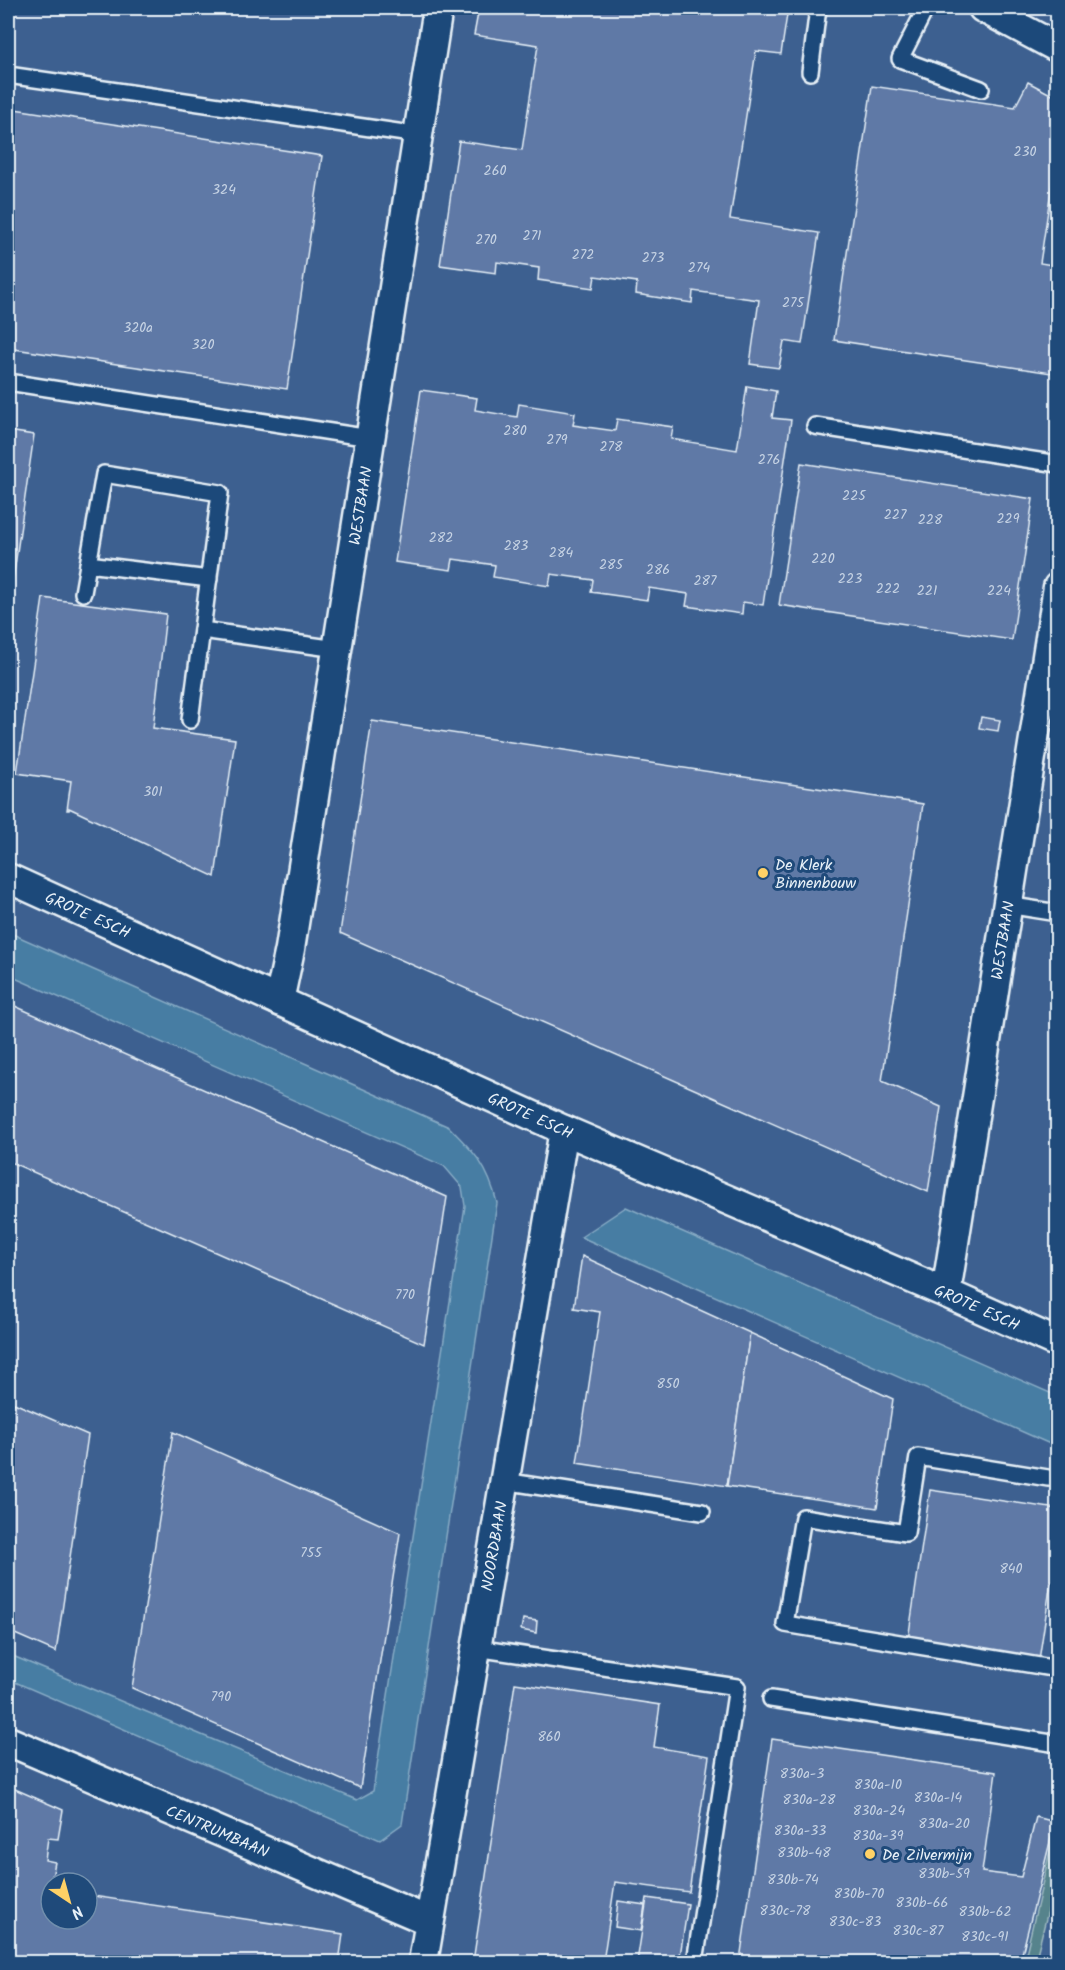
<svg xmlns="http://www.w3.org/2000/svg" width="1065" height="1970" font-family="Kalam,sans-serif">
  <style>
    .built { fill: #3e6190; fill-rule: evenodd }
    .green { fill: #56838c; stroke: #9fbac2; stroke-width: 1.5 }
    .water { fill: #467da3; stroke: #87abc5; stroke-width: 1.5 }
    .building { fill: #5e79a6; stroke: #e8f1f8; stroke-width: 1.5 }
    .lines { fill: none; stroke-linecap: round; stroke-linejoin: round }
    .service-casing { stroke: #e8f1f8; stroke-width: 20 }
    .minor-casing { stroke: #e8f1f8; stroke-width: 33 }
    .service { stroke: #1f4a7a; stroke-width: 15 }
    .minor { stroke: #1f4a7a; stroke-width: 28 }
    .poi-dot { fill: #ffd166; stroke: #1f4a7a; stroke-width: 2 }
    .labels { text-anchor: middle; stroke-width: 6; stroke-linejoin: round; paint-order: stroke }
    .number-label { font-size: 14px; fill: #c6d3e4 }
    .street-label { font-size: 16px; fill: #e8f1f8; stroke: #1f4a7a }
    .poi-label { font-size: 16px; fill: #e8f1f8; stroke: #1f4a7a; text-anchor: start }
  </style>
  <rect width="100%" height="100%" fill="#2c5383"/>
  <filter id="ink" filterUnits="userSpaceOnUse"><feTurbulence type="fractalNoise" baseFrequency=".0167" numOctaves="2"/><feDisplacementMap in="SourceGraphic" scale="12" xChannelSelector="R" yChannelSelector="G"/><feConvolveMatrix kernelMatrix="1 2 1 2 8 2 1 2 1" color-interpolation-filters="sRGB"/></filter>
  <g filter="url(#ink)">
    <path class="built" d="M8,8H1057V1962H8ZM51,1883H87V1919H51Z"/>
    <polygon class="green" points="1057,1821 1057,1875 1035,1962 1024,1962"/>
    <g class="water">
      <path d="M8,932L449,1127C475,1153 488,1166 497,1203L402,1824L380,1840L8,1679V1654L357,1800L373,1791L465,1206L462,1187L444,1166L8,975Z"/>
      <polygon points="626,1207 1057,1396 1057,1447 581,1237"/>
    </g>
    <g class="building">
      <polygon points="479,8 788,8 781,54 756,51 730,219 819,233 802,344 784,341 779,368 750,364 759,300 693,291 692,303 636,294 637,282 595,276 593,288 538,280 539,268 497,262 496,273 440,265 459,141 522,150 538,45 474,35"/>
      <polygon points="1028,82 1058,98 1058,172 1054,171 1040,263 1058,266 1058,331 1051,373 834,340 872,86 1015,107"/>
      <polygon points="8,108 322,156 287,389 8,348"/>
      <polygon points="747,386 776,391 772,418 791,420 763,605 743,602 742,614 686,606 688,594 649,588 647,600 591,592 593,580 551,574 549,586 493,577 495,565 453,559 451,570 395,562 421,390 477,398 475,410 517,417 519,404 575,413 573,425 615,431 617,419 673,427 671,439 737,450"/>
      <polygon points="8,431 34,435 8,614"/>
      <polygon points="801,463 1033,499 1012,640 779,605"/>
      <polygon points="43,598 166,614 153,728 235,739 215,877 69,808 69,810 67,810 71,781 17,773"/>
      <polygon points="981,717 1000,720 998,731 979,728"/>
      <polygon points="372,721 923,804 882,1081 941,1107 928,1192 340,933"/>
      <polygon points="8,1003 447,1197 424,1344 8,1161"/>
      <polygon points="582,1256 750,1333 727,1486 577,1463 600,1312 574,1308"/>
      <polygon points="750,1333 893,1399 877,1508 727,1486"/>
      <polygon points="14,1403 88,1435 56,1652 8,1631 8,1419"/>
      <polygon points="173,1432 400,1533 360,1788 132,1688"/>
      <polygon points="930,1490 1057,1509 1058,1507 1058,1583 1051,1582 1039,1660 908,1640"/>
      <polygon points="523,1619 537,1621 536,1633 521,1630"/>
      <polygon points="515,1683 660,1705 654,1747 709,1756 689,1892 615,1882 603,1962 473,1962"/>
      <polygon points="772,1739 996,1772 982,1872 1021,1877 1036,1817 1055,1822 1020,1962 755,1962 740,1960"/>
      <polygon points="8,1786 63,1810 58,1839 48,1838 45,1860 55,1862 51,1883 51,1919 87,1919 87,1895 343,1934 339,1962 8,1962"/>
      <polygon points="647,1898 688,1904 679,1962 637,1962"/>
      <polygon points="618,1901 645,1905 641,1931 615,1927"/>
    </g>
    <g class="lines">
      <g class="service-casing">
        <g id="service">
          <polyline points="926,8 900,59 981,89"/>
          <polyline points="810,72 818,8"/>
          <polyline points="8,75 418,135"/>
          <polyline points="8,382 370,438"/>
          <polyline points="815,426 1058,464"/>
          <polyline points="88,564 209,579"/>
          <polyline points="83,593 104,474 220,493 190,720"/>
          <polyline points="202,630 337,649"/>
          <polyline points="1007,905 1058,913"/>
          <polyline points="1048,1478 918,1457 906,1533 803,1517 785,1624 1058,1669"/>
          <polyline points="504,1481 702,1512"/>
          <polyline points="476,1648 737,1687 695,1962"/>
          <polyline points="771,1699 1058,1744"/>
        </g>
      </g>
      <g class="minor-casing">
        <g id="minor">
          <polyline points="983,8 1058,48"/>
          <path id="s1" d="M8,878L564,1130L946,1293L1058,1343"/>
          <path id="s2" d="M279,1001L290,949L438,8"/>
          <path id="s3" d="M946,1293L1058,587"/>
          <path id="s4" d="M8,1741L429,1921"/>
          <path id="s5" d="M423,1962L564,1130"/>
        </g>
      </g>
      <use href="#service" class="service"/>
      <use href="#minor" class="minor"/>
    </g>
  </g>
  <g class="poi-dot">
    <circle cx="763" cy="873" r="6"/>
    <circle cx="870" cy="1854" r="6"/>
  </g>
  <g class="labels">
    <g class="number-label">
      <text x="1025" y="156">230</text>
      <text x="495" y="175">260</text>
      <text x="224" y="194">324</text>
      <text x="532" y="240">271</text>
      <text x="486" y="244">270</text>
      <text x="583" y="259">272</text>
      <text x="653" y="262">273</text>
      <text x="699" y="272">274</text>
      <text x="793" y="307">275</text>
      <text x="138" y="332">320a</text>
      <text x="203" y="349">320</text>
      <text x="515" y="435">280</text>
      <text x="557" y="444">279</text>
      <text x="611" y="451">278</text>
      <text x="769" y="464">276</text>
      <text x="854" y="500">225</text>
      <text x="895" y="519">227</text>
      <text x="1008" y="523">229</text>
      <text x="930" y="524">228</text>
      <text x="441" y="542">282</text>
      <text x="516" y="550">283</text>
      <text x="561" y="557">284</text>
      <text x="823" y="563">220</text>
      <text x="611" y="569">285</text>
      <text x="658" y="574">286</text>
      <text x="850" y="583">223</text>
      <text x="705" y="585">287</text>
      <text x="888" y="593">222</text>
      <text x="927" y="595">221</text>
      <text x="999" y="595">224</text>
      <text x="153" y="796">301</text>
      <text x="405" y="1299">770</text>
      <text x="668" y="1388">850</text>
      <text x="311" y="1557">755</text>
      <text x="1011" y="1573">840</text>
      <text x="221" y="1701">790</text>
      <text x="549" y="1741">860</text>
      <text x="802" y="1778">830a-3</text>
      <text x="878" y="1789">830a-10</text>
      <text x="938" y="1802">830a-14</text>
      <text x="809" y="1804">830a-28</text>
      <text x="879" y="1815">830a-24</text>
      <text x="944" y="1828">830a-20</text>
      <text x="800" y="1835">830a-33</text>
      <text x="878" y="1840">830a-39</text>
      <text x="804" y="1857">830b-48</text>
      <text x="944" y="1878">830b-59</text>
      <text x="793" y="1884">830b-74</text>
      <text x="859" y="1898">830b-70</text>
      <text x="922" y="1907">830b-66</text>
      <text x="785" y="1915">830c-78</text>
      <text x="985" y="1916">830b-62</text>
      <text x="855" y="1926">830c-83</text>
      <text x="918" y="1935">830c-87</text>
      <text x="985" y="1941">830c-91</text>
    </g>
    <g class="street-label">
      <text dy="6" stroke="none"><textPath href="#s2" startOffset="502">WESTBAAN</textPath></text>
      <text dy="6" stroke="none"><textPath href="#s1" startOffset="88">GROTE ESCH</textPath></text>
      <text dy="6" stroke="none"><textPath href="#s3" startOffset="357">WESTBAAN</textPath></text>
      <text dy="6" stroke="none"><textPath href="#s1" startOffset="574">GROTE ESCH</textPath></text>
      <text dy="6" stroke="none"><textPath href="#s1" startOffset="1060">GROTE ESCH</textPath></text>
      <text dy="6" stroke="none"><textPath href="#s5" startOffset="422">NOORDBAAN</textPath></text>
      <text dy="6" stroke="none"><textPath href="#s4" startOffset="228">CENTRUMBAAN</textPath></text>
    </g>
    <g class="poi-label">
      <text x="775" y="870">De Klerk<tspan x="775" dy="18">Binnenbouw</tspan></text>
      <text x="882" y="1860">De Zilvermijn</text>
    </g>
  </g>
  <rect width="1065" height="1970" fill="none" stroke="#1f4a7a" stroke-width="30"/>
  <rect x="15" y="15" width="1035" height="1940" fill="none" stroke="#e8f1f8" stroke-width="2" filter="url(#ink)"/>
  <g transform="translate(69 1901) rotate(144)"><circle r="28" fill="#1f4a7a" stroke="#6f8dac" stroke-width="1.5"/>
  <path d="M0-4.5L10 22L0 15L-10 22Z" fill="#ffd166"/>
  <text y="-9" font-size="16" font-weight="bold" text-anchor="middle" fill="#e8f1f8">N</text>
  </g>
</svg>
